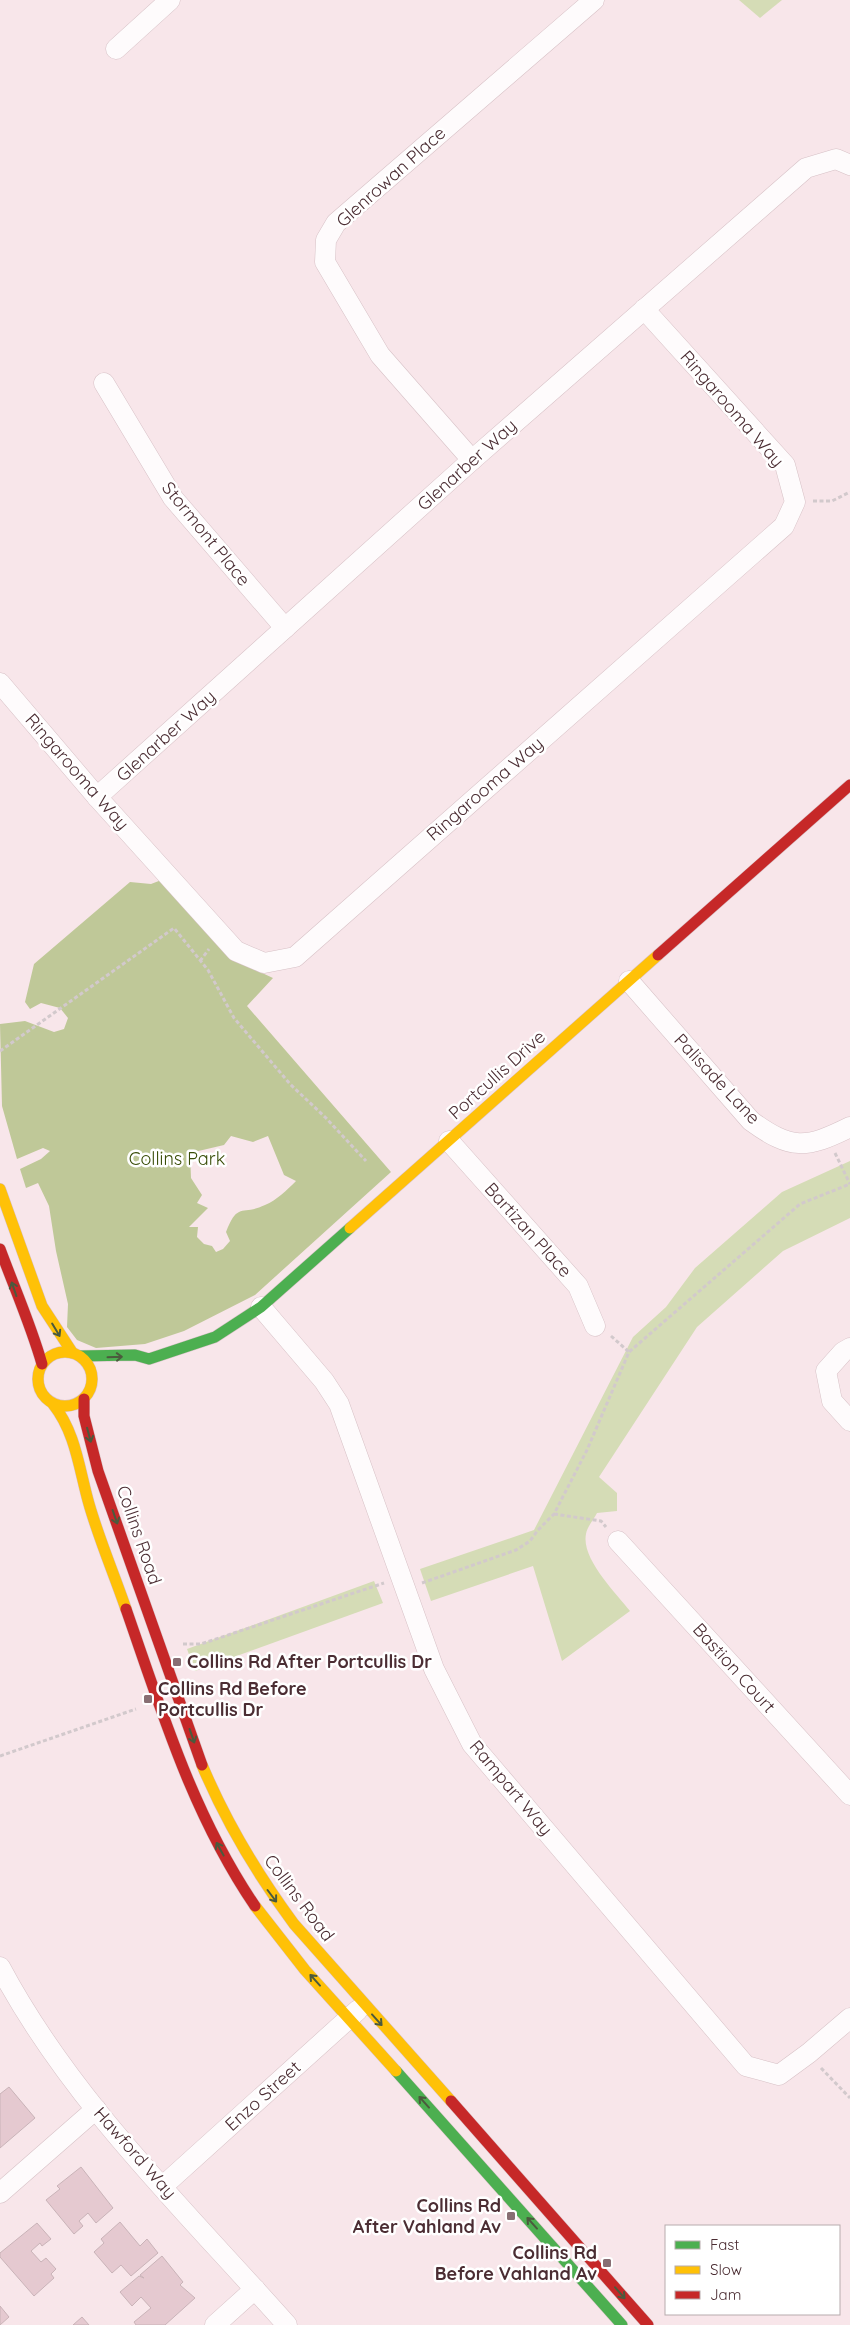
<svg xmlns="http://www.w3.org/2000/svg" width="850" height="2325" font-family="Quicksand,sans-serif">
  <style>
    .green { fill: #d5dcb6 }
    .forest { fill: #bfc898; fill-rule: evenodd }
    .building { fill: #e5c9d0; stroke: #c9b3b8 }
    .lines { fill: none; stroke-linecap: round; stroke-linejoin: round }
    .street-casing { stroke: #d7c1c6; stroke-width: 21 }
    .fast-casing { stroke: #d7c1c6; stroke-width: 12 }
    .slow-casing { stroke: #d7c1c6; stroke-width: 12 }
    .jam-casing { stroke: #d7c1c6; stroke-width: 12 }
    .path { stroke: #d2c9cc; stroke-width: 3; stroke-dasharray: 4 2.5; stroke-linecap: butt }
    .street { stroke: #fefbfc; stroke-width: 20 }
    .fast { stroke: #4caf50; stroke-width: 11 }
    .slow { stroke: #ffc107; stroke-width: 11 }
    .jam { stroke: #c62828; stroke-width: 11 }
    .oneway { stroke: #4b5a3d }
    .poi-dot { fill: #886e73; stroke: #fff; stroke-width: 2 }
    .labels { text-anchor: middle; stroke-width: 5; stroke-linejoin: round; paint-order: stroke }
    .street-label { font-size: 18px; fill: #4b2d33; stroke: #fff }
    .park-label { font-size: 18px; fill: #384c06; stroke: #fff }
    .poi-label { font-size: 18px; font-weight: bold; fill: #4b2d33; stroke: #fff; text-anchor: start }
  </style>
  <rect width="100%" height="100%" fill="#f8e6ea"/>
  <g class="green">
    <polygon points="739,0 782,0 760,18"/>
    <path d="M850,1161V1218L783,1251L697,1327L599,1477L617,1493V1511L597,1513C594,1519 587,1527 586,1534C581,1559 616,1593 630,1611L562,1661L533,1566L431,1601L420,1569L534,1530L633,1337L666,1307L695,1268L782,1192Z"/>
    <polygon points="374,1581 383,1603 195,1671 187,1649"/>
  </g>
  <path class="forest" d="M164,879L230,958L273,978L247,1006L391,1172L255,1295L184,1331L145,1344L96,1348L77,1340L67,1327L68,1304L56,1251L49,1206L38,1183L26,1188L20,1169L41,1159L50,1151L43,1148L17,1159L2,1106L0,1024L25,1021L54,1032L64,1029L68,1018L60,1008L41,1003L30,1009L25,1002L34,964L130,882L151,884ZM231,1136L253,1142L268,1136L284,1175L296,1181C287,1190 277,1200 265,1205C242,1216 238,1201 226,1232L230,1241L223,1249L216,1252L212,1246L204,1244L197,1237L198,1227H189L208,1208L197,1203L202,1195L191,1178L190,1153L224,1145Z"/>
  <g class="building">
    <polygon points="9,2087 35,2118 0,2148 0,2094"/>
    <polygon points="81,2167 113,2208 96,2223 88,2213 79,2221 83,2226 74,2234 46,2200 60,2189 57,2186"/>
    <polygon points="120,2222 140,2246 147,2239 158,2253 131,2276 121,2265 112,2273 94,2252 104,2243 101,2239"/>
    <polygon points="37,2223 51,2239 42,2246 40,2243 31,2251 41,2262 46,2258 56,2269 51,2274 54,2278 34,2296 0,2257 0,2253"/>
    <polygon points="162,2256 183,2282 180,2285 195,2298 165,2325 136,2325 134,2322 151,2308 141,2297 132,2306 120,2292 139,2276 144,2278 140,2275"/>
    <polygon points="0,2306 9,2317 0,2325"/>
    <polygon points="82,2317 89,2325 73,2325"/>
  </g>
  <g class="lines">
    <g class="street-casing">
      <g id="street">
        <polyline points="116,49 170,0"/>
        <polyline points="104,383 173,498 285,628"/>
        <polyline points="472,460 380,355 325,262 326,240 336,223 594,0"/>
        <polyline points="0,683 97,797 236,951 264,963 295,957 784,526 795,502 785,465 644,309"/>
        <polyline points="97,797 472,460 806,168 836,159 850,165"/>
        <path d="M629,981L751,1121C791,1150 806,1149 850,1127"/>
        <polyline points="449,1141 578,1286 595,1326"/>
        <polyline points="261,1307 324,1381 339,1404 434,1669 472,1744 746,2066 779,2075 809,2053 850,2018"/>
        <polyline points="850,1348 843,1352 826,1371 832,1401 850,1421"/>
        <polyline points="618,1541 850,1795"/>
        <path d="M0,1967C71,2101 187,2212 287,2325"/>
        <polyline points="163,2186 358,2010"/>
        <polyline points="0,2193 96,2109"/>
        <polyline points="215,2325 255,2289"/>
      </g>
    </g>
    <g class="fast-casing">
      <g id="fast">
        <polyline points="80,1356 135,1355 149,1359 215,1337 261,1307 350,1228"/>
        <polyline points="396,2071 622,2325"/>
      </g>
    </g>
    <g class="slow-casing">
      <g id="slow">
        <polyline points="0,1189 42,1306 72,1352"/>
        <polyline points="350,1228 658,955"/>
        <circle cx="65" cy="1379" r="27"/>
        <path d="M53,1404C76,1433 79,1469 89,1504C99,1539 114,1574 126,1609"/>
        <path d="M202,1765C226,1822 257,1874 294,1924L451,2101"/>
        <polyline points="255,1906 305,1970 396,2071"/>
      </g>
    </g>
    <g class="jam-casing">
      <g id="jam">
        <polyline points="658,955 850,785"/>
        <path d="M0,1249C14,1287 31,1325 42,1364"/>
        <polyline points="84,1399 84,1416 98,1471 202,1765"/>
        <path d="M126,1609C162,1712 193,1815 255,1906"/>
        <polyline points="451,2101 648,2325"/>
      </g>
    </g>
    <g class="path">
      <polyline points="813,501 832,501 850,492"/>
      <polyline points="200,961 209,949"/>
      <polyline points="0,1051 174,928 208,970 234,1018 290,1084 326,1118 366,1161"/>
      <polyline points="835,1153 850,1184"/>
      <polyline points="611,1336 629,1352"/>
      <polyline points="554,1514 601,1521 606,1527"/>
      <polyline points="422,1583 516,1550 530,1541 538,1530 554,1514 587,1450 629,1352 800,1204 850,1184"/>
      <polyline points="183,1644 201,1644 384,1583"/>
      <polyline points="0,1756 136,1709"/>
      <polyline points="821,2068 850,2098"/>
    </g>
    <use href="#street" class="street"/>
    <use href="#fast" class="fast"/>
    <use href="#slow" class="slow"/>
    <use href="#jam" class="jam"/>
  </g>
  <defs><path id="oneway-shaft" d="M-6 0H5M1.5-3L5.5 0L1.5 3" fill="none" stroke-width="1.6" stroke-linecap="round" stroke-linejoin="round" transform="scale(1.25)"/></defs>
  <g class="oneway">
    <use href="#oneway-shaft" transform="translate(14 1289) rotate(-109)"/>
    <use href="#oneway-shaft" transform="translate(56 1330) rotate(59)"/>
    <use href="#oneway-shaft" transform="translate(115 1357) rotate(-2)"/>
    <use href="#oneway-shaft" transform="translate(89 1435) rotate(75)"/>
    <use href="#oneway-shaft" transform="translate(115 1517) rotate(71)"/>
    <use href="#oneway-shaft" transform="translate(192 1736) rotate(71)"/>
    <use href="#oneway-shaft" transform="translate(220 1849) rotate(-119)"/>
    <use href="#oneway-shaft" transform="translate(272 1896) rotate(53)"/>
    <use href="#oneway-shaft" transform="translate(315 1980) rotate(-132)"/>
    <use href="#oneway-shaft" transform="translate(377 2020) rotate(48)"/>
    <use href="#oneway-shaft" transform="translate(424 2102) rotate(-132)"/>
    <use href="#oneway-shaft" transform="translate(532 2223) rotate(-132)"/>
    <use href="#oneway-shaft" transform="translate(620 2293) rotate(49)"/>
  </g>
  <g class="poi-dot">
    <rect x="172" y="1657" width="10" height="10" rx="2.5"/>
    <rect x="143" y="1694" width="10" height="10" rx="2.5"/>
    <rect x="506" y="2211" width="10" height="10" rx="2.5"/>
    <rect x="602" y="2258" width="10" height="10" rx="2.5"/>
  </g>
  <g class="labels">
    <g class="street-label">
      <text transform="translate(391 177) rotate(-42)" y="6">Glenrowan Place</text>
      <text transform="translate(732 409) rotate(49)" y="6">Ringarooma Way</text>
      <text transform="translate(467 465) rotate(-42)" y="6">Glenarber Way</text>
      <text transform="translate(206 534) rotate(51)" y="6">Stormont Place</text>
      <text transform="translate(166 736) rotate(-42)" y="6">Glenarber Way</text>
      <text transform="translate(77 772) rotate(49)" y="6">Ringarooma Way</text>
      <text transform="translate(485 789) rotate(-41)" y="6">Ringarooma Way</text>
      <text transform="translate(497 1075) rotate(-42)" y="6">Portcullis Drive</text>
      <text transform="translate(717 1079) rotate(47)" y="6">Palisade Lane</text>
      <text transform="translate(528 1230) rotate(48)" y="6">Bartizan Place</text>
      <text transform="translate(139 1535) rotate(71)" y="6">Collins Road</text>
      <text transform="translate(734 1668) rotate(48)" y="6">Bastion Court</text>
      <text transform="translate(511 1788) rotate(50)" y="6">Rampart Way</text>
      <text transform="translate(299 1898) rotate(53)" y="6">Collins Road</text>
      <text transform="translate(263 2096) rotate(-42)" y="6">Enzo Street</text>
      <text transform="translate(135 2153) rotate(49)" y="6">Hawford Way</text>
    </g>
    <g class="park-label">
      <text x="177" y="1165">Collins Park</text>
    </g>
    <g class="poi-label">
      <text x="187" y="1668">Collins Rd After Portcullis Dr</text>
      <text x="158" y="1695">Collins Rd Before<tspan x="158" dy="21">Portcullis Dr</tspan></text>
      <text x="501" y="2212" text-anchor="end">Collins Rd<tspan x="501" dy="21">After Vahland Av</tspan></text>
      <text x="597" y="2259" text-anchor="end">Collins Rd<tspan x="597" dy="21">Before Vahland Av</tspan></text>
    </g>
  </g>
  <rect x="665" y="2225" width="175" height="90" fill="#ffffff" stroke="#b7abad"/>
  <rect x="675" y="2241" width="25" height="8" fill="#4caf50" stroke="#b7abad"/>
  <text x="710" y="2250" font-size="15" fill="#4b2d33">Fast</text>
  <rect x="675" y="2266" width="25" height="8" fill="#ffc107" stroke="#b7abad"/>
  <text x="710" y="2275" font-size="15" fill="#4b2d33">Slow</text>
  <rect x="675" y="2291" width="25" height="8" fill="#c62828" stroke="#b7abad"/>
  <text x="710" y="2300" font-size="15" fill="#4b2d33">Jam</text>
</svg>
